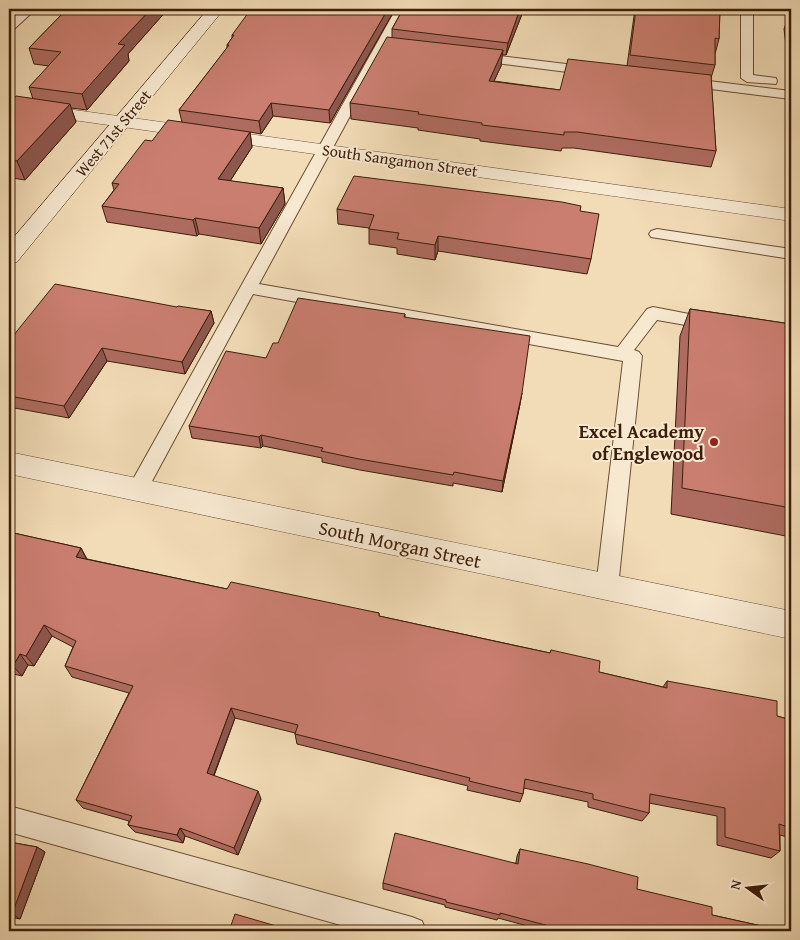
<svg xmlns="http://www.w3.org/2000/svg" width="800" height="940" font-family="'Gentium Book Plus',serif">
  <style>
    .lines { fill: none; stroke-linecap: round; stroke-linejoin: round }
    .lane-casing { stroke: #6a4e34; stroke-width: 2 }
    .street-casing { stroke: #6a4e34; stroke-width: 1 }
    .secondary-casing { stroke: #3c1e09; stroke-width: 1 }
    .lane { fill: #f7e8d0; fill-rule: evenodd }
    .street { fill: #f7e8d0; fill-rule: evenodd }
    .secondary { fill: #f7e8d0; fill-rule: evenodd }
    .wall { fill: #ae6c60; stroke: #3c1e09 }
    .shaded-wall { fill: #8d584e; stroke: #3c1e09 }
    .building { fill: #ca7e70; stroke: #3c1e09 }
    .poi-dot { fill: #8f2418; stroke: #f7e8d0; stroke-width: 2 }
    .labels { text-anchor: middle; stroke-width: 4; stroke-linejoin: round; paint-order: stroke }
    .far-street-label { font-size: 16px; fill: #3c1e09; stroke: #f7e8d0 }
    .poi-label { font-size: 19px; font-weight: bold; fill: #3c1e09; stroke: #f7e8d0; text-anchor: end }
    .street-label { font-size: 19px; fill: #3c1e09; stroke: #f7e8d0 }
  </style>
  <rect width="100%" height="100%" fill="#f2dcb7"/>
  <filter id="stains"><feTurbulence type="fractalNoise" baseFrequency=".004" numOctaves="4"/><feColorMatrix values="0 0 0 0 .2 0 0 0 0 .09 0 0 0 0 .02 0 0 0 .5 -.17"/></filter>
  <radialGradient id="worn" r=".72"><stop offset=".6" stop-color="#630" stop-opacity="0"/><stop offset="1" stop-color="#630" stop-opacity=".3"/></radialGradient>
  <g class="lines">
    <g class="lane-casing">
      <g id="lane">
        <polygon points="23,9 36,9 13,30 9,30 9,21"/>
        <polygon points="396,9 408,9 259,284 618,347 647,309 653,307 720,320 723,324 720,328 714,330 657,320 634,350 639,352 642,356 618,587 615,594 607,597 599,594 596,587 623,361 253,294 144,496 137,498 130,496 127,490"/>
        <polygon points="741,9 753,9 753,75 776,78 777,81 776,84 747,82 741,78"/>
        <polygon points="476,53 591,67 597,71 591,75 472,60 470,57"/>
        <polygon points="684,78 791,91 791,99 679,85 678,82"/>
        <polygon points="657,229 791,249 791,259 651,237 649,234 651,231"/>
        <polygon points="9,806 412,917 422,921 426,931 362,931 9,832"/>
      </g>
    </g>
    <g class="street-casing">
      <g id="street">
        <polygon points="9,101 791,209 791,221 9,111"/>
        <polygon points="9,452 791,611 791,639 9,474"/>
      </g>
    </g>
    <g class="secondary-casing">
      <polygon id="secondary" points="208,9 224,9 17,262 9,264 9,243"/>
    </g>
    <use href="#lane" class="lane"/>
    <use href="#street" class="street"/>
    <use href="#secondary" class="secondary"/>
  </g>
  <g class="wall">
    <polygon points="64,9 168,9 128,54 129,61 87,110 71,108 76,122 25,180 12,178 9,181 9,104 33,99 29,87 49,66 34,64 29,48 67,9"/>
    <polygon points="395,9 330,123 273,116 261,134 250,132 252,147 230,181 283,188 285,204 261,244 199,234 197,236 107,222 102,206 114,190 112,183 152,141 182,122 179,110 227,48 227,45 232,38 232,35"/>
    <polygon points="403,9 524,9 506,55 502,55 501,66 494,81 560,90 627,66 635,9 720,9 719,39 715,54 715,65 711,78 716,151 711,167 574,148 562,148 561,151 480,141 480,139 418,130 418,128 351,119 350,103 392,37 392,29"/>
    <polygon points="791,10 791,70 789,70 784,29"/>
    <polygon points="337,209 580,211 591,259 587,274 438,251 435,260 397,254 397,248 369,244 369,228 338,224"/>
    <polygon points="177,307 211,311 214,323 185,374 107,361 69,418 9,407 9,343"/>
    <polygon points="690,309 791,324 791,537 671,514 680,336"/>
    <polygon points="405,314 405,317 520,404 502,492 453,483 453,486 360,470 322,462 322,458 263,446 261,448 192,438 189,426 266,358 278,343"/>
    <polygon points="9,532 81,548 87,559 227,589 379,613 379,616 550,653 551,650 599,672 663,687 667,681 777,716 791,720 791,838 780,835 780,851 771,858 717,845 717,816 649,803 649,813 642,821 588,807 588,802 524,788 523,794 520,802 467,790 468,786 297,744 295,734 295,733 235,718 214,776 261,799 238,855 185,836 183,843 135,832 128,825 129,821 83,808 76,800 129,693 72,677 65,666 73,647 52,636 34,666 28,665 22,676 9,673"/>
    <polygon points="9,842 37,847 45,852 20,919 9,917"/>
    <polygon points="520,849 712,915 784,931 546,931 498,918 497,920 445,907 445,905 383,889 383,883 516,863 517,856"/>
  </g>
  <g class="shaded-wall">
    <polygon points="151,9 168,9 128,54 129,61 87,110 82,94 118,44"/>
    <polygon points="388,9 395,9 330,123 329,110"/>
    <polygon points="520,9 524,9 506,55 508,43"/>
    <polygon points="503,50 501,66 487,96 489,81"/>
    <polygon points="271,103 273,116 261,134 259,121"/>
    <polygon points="70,104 76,122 25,180 17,161"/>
    <polygon points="250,132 252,147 221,195 218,179"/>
    <polygon points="9,170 12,178 9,181"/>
    <polygon points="283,188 285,204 261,244 259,228"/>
    <polygon points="195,218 199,234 197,236 193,220"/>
    <polygon points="438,236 438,251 435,260 435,245"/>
    <polygon points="211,311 214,323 185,374 182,362"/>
    <polygon points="102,348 107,361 69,418 64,406"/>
    <polygon points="522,393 520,404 502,492 503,481"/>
    <polygon points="261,435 263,446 261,448 259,437"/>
    <polygon points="81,548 87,560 76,557"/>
    <polygon points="44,625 52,636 34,666 26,656"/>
    <polygon points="20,654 28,665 22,676 13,666"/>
    <polygon points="231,708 235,718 211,782 207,773"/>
    <polygon points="258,791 261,799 238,855 234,848"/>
    <polygon points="180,828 185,836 183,843 177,835"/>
    <polygon points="37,847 45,852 20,919 12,914"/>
  </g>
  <g class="building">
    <polygon points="67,9 151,9 118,44 125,45 82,94 29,87 61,52 29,48"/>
    <polygon points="251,9 388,9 329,110 271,103 259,121 179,110 229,45 227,45 234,35 232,35"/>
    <polygon points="403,9 520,9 508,43 392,29"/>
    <polygon points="636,9 720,9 719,39 715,38 715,65 630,55"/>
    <polygon points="387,37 503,50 489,81 560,90 568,59 711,75 716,151 577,132 564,132 564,135 482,125 482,123 418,114 419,112 350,103"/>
    <polygon points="16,96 70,104 17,161 9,160 9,104"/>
    <polygon points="168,120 250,132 218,179 283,188 259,228 195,218 193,220 102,206 119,184 112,183 145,140 152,141"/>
    <polygon points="354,176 562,202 581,206 580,211 599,214 591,259 438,236 435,245 397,239 399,233 369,229 374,215 337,209"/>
    <polygon points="55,284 177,307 178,306 211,311 182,362 102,348 64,406 9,396 9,343 17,331"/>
    <polygon points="298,298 405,314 404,317 530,336 522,393 503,481 454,472 453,475 359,459 321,451 323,448 261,435 259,437 189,426 226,351 266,358 273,343 278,343"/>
    <polygon points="690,309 791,324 791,508 682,488"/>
    <polygon points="9,532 81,548 76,557 227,589 231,582 379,613 379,616 517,646 550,653 551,650 600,661 599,672 667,688 667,681 777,701 777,716 791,720 791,828 779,824 780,851 725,837 725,808 650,794 649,813 593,799 593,794 525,779 523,794 469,781 470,778 295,734 298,725 231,708 207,773 258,791 234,848 180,828 177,835 128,825 132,816 76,800 133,686 65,666 76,641 44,625 26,656 20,654 13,666 9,665"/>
    <polygon points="395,833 518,864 520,849 588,864 638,877 637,889 712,907 712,915 784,931 568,931 500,913 500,915 446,902 446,900 383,883"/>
    <polygon points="9,842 37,847 12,914 9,914"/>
    <polygon points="235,914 283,928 282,931 229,931"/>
  </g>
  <circle class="poi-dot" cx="714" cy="442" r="5"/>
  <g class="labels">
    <g class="far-street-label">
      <text transform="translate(113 133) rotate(-50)" y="6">West 71st Street</text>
      <text transform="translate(400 160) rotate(8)" y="6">South Sangamon Street</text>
    </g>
    <g class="poi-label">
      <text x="704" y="438">Excel Academy<tspan x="704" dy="22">of Englewood</tspan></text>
    </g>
    <g class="street-label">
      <text transform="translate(400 544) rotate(12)" y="7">South Morgan Street</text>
    </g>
  </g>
  <rect width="800" height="940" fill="none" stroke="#f2dcb7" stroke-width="30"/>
  <rect x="10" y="10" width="780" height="920" fill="none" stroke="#3c1e09" stroke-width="2.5"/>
  <rect x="15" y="15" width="770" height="910" fill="none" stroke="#3c1e09"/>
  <g transform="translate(748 888) rotate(285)" stroke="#f7e8d0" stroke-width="4" paint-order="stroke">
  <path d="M0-4L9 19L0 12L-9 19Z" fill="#3c1e09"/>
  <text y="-8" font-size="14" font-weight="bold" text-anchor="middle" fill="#3c1e09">N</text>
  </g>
  <rect width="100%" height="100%" filter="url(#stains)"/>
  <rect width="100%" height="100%" fill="url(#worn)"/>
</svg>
